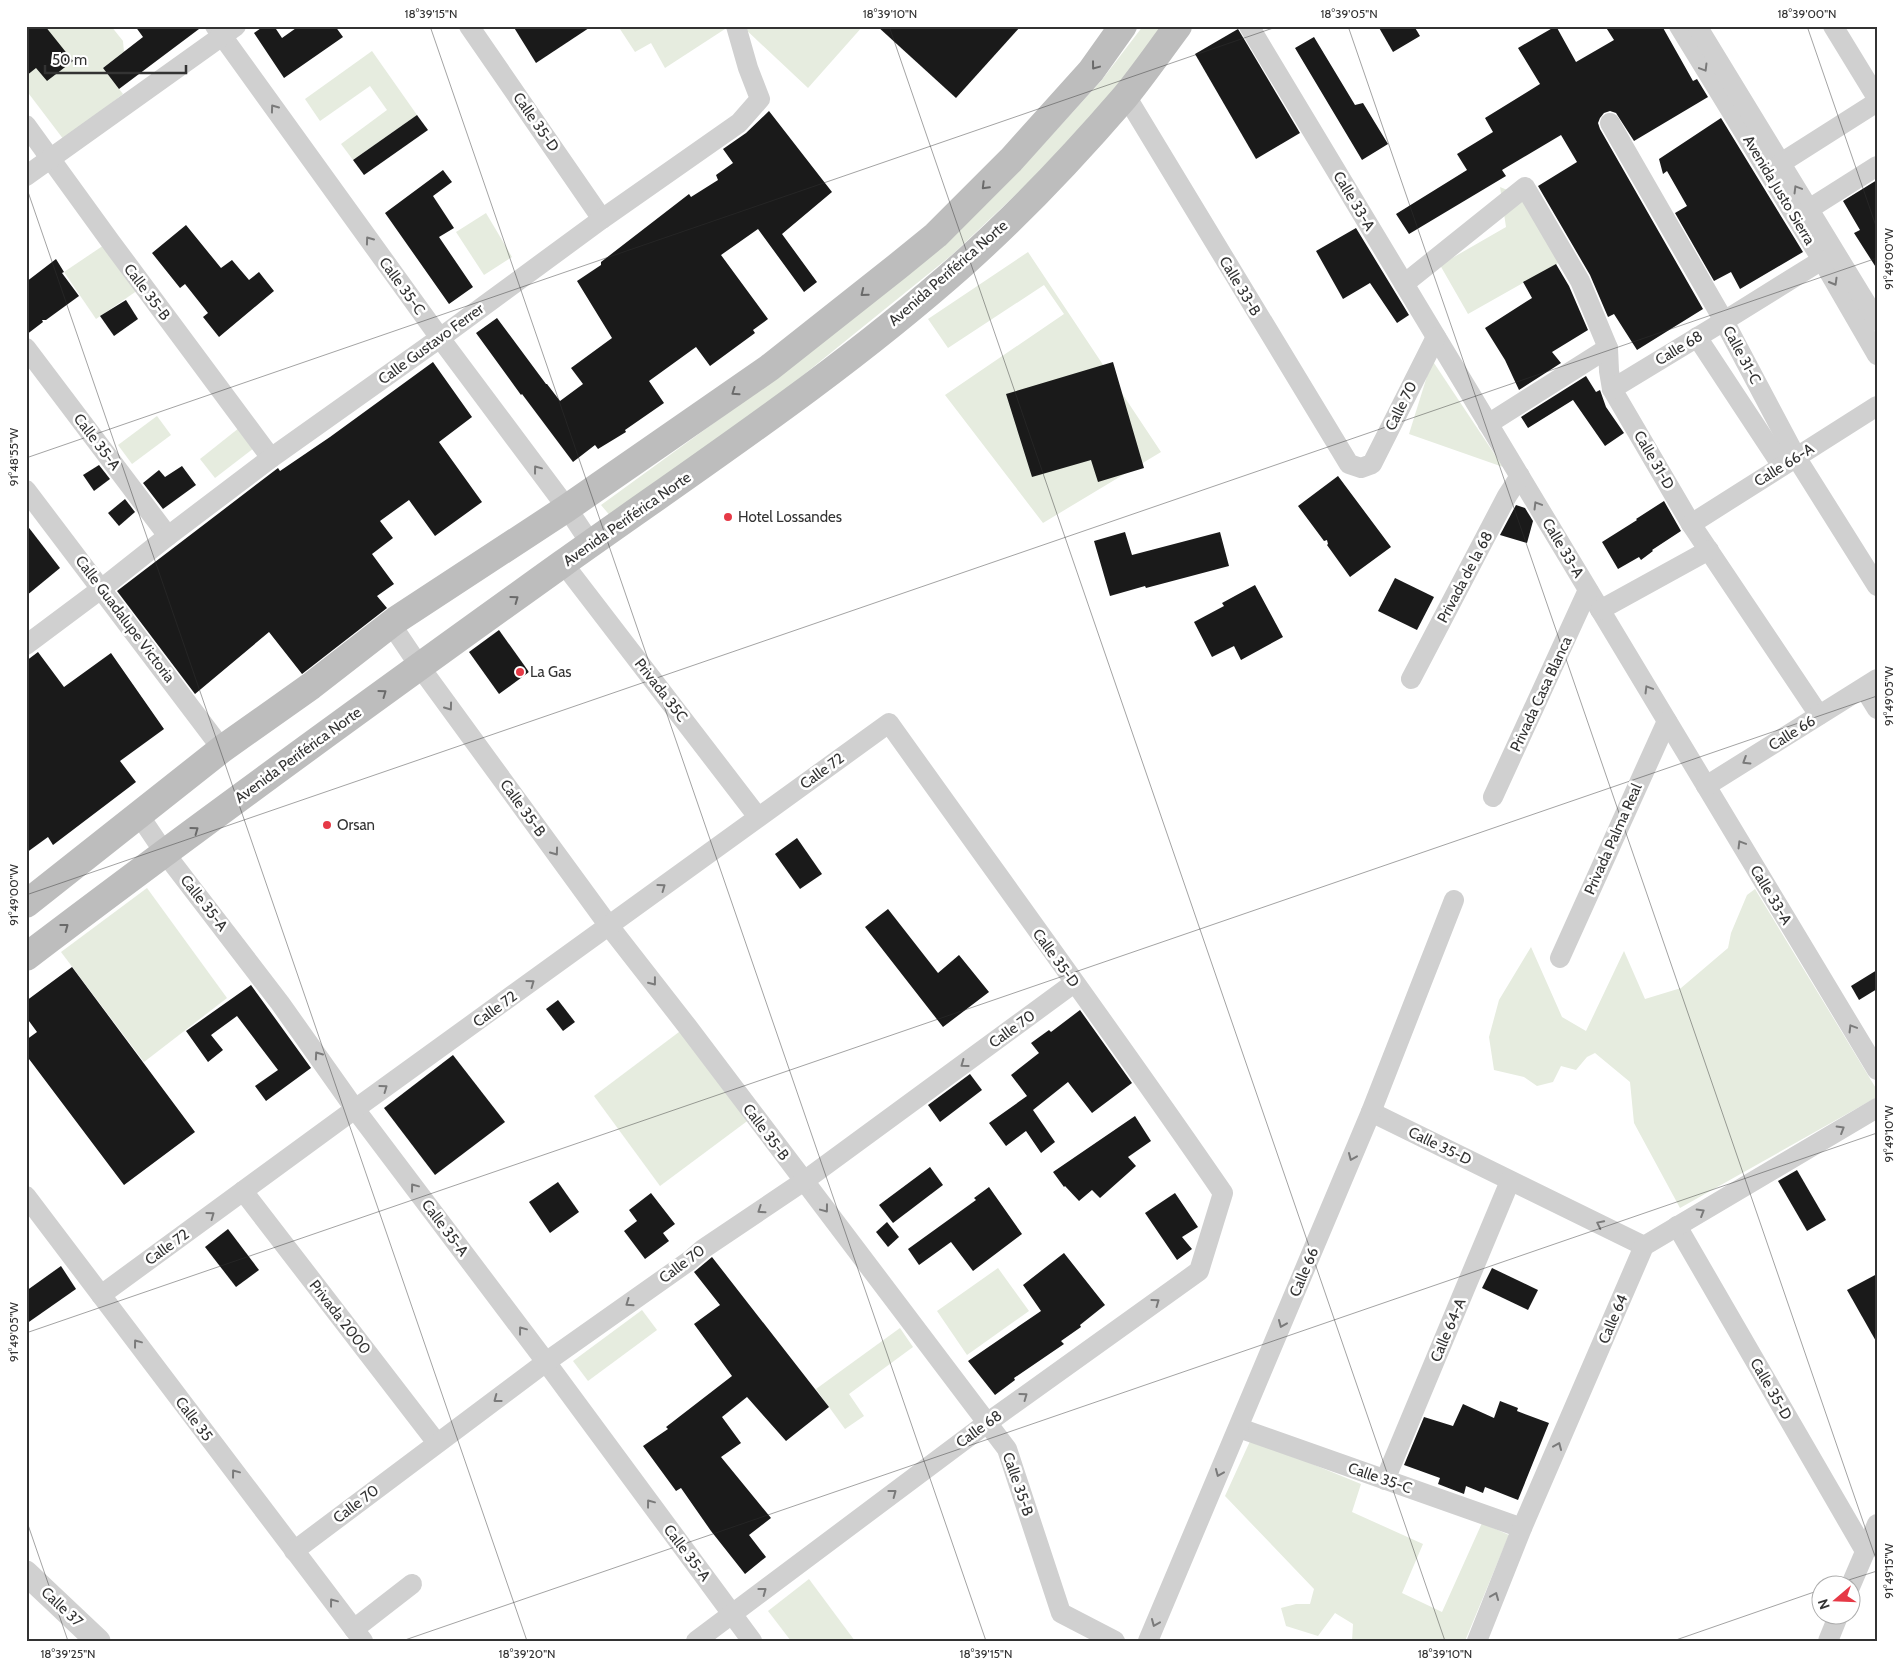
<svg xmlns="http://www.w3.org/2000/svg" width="1903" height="1667" font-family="Cabin,sans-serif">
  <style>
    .green { fill: #e6ecdf }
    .building { fill: #1a1a1a }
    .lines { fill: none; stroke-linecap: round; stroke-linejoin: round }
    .minor { stroke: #d0d0d0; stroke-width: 20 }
    .tertiary { stroke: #d0d0d0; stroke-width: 25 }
    .secondary { stroke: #bdbdbd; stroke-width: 28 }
    .oneway { stroke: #6a6a6a }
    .oneway2 { stroke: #7a7a7a }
    .ticks { fill: none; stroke: #333; stroke-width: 1; stroke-opacity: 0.45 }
    .poi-dot { fill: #e63946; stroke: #fff; stroke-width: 2 }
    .labels { text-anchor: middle; stroke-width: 5; stroke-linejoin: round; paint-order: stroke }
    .street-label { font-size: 15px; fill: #333; stroke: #fff }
    .poi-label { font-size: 15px; fill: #333; stroke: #fff; text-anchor: start }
    .neatline { fill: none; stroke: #333; stroke-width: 2 }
    .ticks-label { font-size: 12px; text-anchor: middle; fill: #333 }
  </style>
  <rect width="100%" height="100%" fill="#fff"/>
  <g class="green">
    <polygon points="26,26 111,26 123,41 124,52 103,68 123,94 64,140 26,90"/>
    <polygon points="618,26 724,26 725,29 665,68 651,43 635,52"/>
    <polygon points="742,26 863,26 808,88"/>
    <polygon points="1143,26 1164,26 1115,91 1029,182 953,254 786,389 612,518 601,505 777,377 1019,171 1101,81"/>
    <polygon points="372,51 417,115 353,160 341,144 387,110 370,86 320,121 305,99"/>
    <polygon points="1500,187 1527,198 1562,261 1468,314 1440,265 1506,227"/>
    <polygon points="486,213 512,257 484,275 456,232"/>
    <polygon points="110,241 141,288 96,319 64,272"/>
    <polygon points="1028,252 1161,452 1043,523 945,395 1064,314 1044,285 948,348 928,319"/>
    <polygon points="1432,360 1503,467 1409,434"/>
    <polygon points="157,416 171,435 132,464 118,445"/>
    <polygon points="239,428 254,448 215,478 200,459"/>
    <polygon points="147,888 227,998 144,1062 61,952"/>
    <polygon points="1755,889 1877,1090 1877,1097 1680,1208 1634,1123 1630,1082 1595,1053 1587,1057 1576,1070 1561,1066 1553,1082 1537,1086 1524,1077 1494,1070 1489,1037 1499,1000 1531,947 1562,1017 1586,1031 1624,951 1645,999 1681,988 1728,948 1731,933 1747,895"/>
    <polygon points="687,1026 754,1116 660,1186 594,1096"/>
    <polygon points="998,1268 1029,1311 967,1355 937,1311"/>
    <polygon points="642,1310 657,1330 588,1381 573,1361"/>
    <polygon points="900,1328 913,1347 849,1394 864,1416 845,1429 816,1389"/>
    <polygon points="1251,1439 1361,1484 1352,1512 1423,1544 1402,1593 1442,1612 1482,1523 1509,1535 1465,1641 1352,1641 1353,1624 1335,1613 1318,1636 1286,1626 1281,1608 1296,1604 1310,1604 1314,1589 1225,1496"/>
    <polygon points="809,1579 855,1641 791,1641 768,1611"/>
  </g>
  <g class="building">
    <polygon points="26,26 45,26 73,61 47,81 36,68 26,76"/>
    <polygon points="135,26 203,26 119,89 103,68 143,37"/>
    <polygon points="264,26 274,26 282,38 299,26 335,26 343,37 284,78 254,33"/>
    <polygon points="513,26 592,26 536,63"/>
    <polygon points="877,26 1021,26 956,98"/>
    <polygon points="1378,26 1414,26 1420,36 1393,52"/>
    <polygon points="1556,26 1576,62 1614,40 1605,26 1662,26 1693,81 1697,79 1708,97 1634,141 1616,113 1610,111 1604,113 1600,118 1598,123 1600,129 1703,309 1637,350 1614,314 1608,317 1590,275 1538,186 1577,162 1561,135 1502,170 1506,176 1409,234 1396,214 1467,170 1457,154 1493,132 1485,118 1540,84 1518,48"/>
    <polygon points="1238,29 1300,133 1256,159 1195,54"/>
    <polygon points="1314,37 1355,105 1363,103 1388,144 1362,160 1295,48"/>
    <polygon points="769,111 832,192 782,234 817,282 804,292 758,229 721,255 768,319 753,330 755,333 710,366 696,347 649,381 664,403 625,430 626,432 598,449 595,445 573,462 522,394 521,395 476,333 497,318 546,384 547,384 560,401 583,384 571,368 612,338 577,281 601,265 601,262 689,194 691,197 718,180 716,175 733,163 723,149 746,133"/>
    <polygon points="417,115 428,130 364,175 353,160"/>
    <polygon points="1721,118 1803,252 1740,289 1731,272 1714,281 1675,213 1687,206 1667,171 1663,174 1659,159"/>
    <polygon points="443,170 452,182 433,196 454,228 439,237 473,287 449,304 385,213"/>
    <polygon points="1877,180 1877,269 1854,233 1860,230 1843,201"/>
    <polygon points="186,225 221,268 232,260 249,280 259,272 274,291 219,337 203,317 208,313 185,284 180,288 152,253"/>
    <polygon points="1356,228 1409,315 1397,323 1370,283 1343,299 1316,251"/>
    <polygon points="56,259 64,272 62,273 79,296 46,320 42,320 43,322 26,335 26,282"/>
    <polygon points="1556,264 1569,286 1588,330 1552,352 1561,363 1519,390 1505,360 1485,328 1532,298 1523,282"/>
    <polygon points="126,300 138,319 114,336 100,316"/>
    <polygon points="433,362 472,417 439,442 482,502 435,536 409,500 380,521 393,538 372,554 394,584 377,596 387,608 302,674 269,632 195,694 117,591 278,468 280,471 330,437"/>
    <polygon points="1113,362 1144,468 1098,482 1091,460 1032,477 1006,394"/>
    <polygon points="1586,376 1596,392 1600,390 1606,407 1624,433 1605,446 1573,400 1528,428 1521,417"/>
    <polygon points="99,465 110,479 94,491 83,475"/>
    <polygon points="182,466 196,485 163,509 143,483 159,470 165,477"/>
    <polygon points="1338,476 1391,547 1350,577 1327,545 1328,544 1327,540 1324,541 1298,506"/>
    <polygon points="125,499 135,512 119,526 108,513"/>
    <polygon points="1664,501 1681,531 1652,550 1653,551 1641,560 1639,557 1618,569 1602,542 1637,520 1636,519"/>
    <polygon points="1516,505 1525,508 1533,521 1527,543 1500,535"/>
    <polygon points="26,524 60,568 26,596"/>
    <polygon points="1125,532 1132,555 1220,532 1229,566 1146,588 1145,586 1110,596 1094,541"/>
    <polygon points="1395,578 1434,597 1417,630 1378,611"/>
    <polygon points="1255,585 1283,637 1241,660 1234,646 1212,657 1194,622 1224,606 1222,603"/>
    <polygon points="499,630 529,672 499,694 469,652"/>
    <polygon points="38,652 64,687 111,653 164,729 120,761 136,782 53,845 48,837 26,853 26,661"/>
    <polygon points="797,838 822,874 800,889 775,854"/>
    <polygon points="888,909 938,973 959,955 989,992 943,1027 865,927"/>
    <polygon points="72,967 195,1132 124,1185 26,1055 26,1040 37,1032 26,1017 26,1001"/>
    <polygon points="1877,970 1877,989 1859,1000 1851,986"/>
    <polygon points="251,985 311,1068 266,1101 255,1086 278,1070 237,1016 211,1035 223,1050 208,1062 186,1031"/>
    <polygon points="558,1000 575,1022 563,1031 546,1009"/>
    <polygon points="1080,1010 1132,1083 1092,1113 1068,1082 1033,1110 1055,1142 1041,1153 1026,1131 1006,1146 989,1123 1027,1096 1011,1075 1039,1053 1031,1043 1049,1030 1051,1032"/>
    <polygon points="453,1055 505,1122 435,1175 384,1108"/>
    <polygon points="970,1074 982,1090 940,1122 928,1105"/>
    <polygon points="1135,1116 1151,1141 1128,1157 1136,1166 1100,1198 1092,1190 1079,1201 1065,1186 1064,1187 1053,1172"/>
    <polygon points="930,1167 943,1185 893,1223 879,1205"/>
    <polygon points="1797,1170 1826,1220 1807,1231 1778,1181"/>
    <polygon points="558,1182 579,1212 550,1233 529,1202"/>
    <polygon points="989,1187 1022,1234 973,1271 951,1242 919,1265 908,1249 976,1200 974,1198"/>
    <polygon points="651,1193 675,1224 663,1233 669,1241 645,1259 624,1231 637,1221 629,1210"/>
    <polygon points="1175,1193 1198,1227 1182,1237 1192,1249 1177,1260 1145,1213"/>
    <polygon points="887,1222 899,1237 888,1247 876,1232"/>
    <polygon points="228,1229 259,1270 236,1287 205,1247"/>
    <polygon points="1064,1253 1105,1305 1080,1325 1081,1327 1061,1341 1064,1344 1014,1378 1015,1380 995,1395 968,1361 1041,1311 1023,1285"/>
    <polygon points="712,1257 829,1407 786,1441 747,1397 722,1417 741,1443 721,1457 771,1518 749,1535 766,1557 745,1574 711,1531 681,1488 676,1491 643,1446 668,1429 666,1427 732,1376 694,1324 720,1305 694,1272"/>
    <polygon points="61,1266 76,1289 26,1324 26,1291"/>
    <polygon points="1492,1268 1538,1290 1528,1310 1482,1288"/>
    <polygon points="1877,1274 1877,1343 1847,1290"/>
    <polygon points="1500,1401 1518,1408 1517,1411 1549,1423 1518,1500 1485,1487 1483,1493 1466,1486 1464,1494 1438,1484 1440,1478 1404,1465 1424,1417 1453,1426 1463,1404 1494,1418"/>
  </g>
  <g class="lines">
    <g class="minor">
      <polyline points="215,26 440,338 567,508 591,544"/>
      <polyline points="469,26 602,219"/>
      <polyline points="1249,26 1877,1070"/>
      <polyline points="1679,26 1822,260 1877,355"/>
      <polyline points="1697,26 1877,321"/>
      <polyline points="1833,26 1877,98"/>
      <polyline points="1126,96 1349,464 1361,468 1372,464 1436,337"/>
      <polyline points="1610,123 1724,321 1796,457 1877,586"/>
      <polyline points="26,125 110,241 271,458"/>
      <polyline points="1781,163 1877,102"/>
      <polyline points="26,176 236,26"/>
      <polyline points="1809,209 1877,166"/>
      <polyline points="1404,284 1525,187 1580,281 1608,348 1609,371 1612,389 1691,524 1819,715"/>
      <polyline points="1697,337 1782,466"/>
      <polyline points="26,348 168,536"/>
      <polyline points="1612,389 1724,321 1822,260"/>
      <polyline points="1488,424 1608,348"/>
      <polyline points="26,490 222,749"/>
      <polyline points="1691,524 1877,406"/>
      <polyline points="563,563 758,817"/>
      <polyline points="1600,610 1709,550"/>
      <polyline points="391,624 420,667 609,926 687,1026 1007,1449 1061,1613 1115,1641"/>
      <polyline points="26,645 101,589 168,536 271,458 440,338 602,219 739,123 760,99 748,68 736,26"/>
      <polyline points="1411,679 1507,496 1520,476"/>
      <polyline points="1864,688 1877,709"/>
      <polyline points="1706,786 1877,679"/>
      <polyline points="1493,797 1588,590"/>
      <polyline points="139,815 164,852 280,1003 355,1109 546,1362 752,1641"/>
      <polyline points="1560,958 1667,721"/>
      <polyline points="1371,1112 1644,1246"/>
      <polyline points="243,1191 437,1443"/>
      <polyline points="26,1196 363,1641"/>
      <polyline points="1677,1226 1865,1551"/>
      <path d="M101,1295L355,1109L889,723C1000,879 1114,1034 1223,1193L1199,1271L987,1423L696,1641"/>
      <polyline points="1239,1428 1522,1528"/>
      <polyline points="1385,1480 1510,1181"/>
      <polyline points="294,1551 546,1362 689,1261 703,1249 804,1181 1074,983"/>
      <polyline points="1850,1587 1877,1524"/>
      <polyline points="354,1629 412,1584"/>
      <polyline points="1148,1641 1371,1112 1454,900"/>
      <polyline points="1477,1641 1522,1528 1644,1246 1877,1108"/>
      <polyline points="1828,1641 1839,1614"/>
    </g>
    <polyline class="tertiary" points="26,1573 98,1641"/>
    <g class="secondary">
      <polyline points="26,904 222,749 311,686 396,620 567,508 769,368 898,266 936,235 1011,160 1091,71 1123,26"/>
      <path d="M26,957C202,823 382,693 562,564C698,467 838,375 963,264C1020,213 1074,156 1124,98C1143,75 1160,50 1178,26"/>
    </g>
  </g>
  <defs><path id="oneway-chevron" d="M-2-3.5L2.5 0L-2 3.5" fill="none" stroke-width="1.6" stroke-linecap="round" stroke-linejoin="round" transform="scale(1.25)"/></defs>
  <g class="oneway">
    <use href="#oneway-chevron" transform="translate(1095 66) rotate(127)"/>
    <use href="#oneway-chevron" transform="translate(985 186) rotate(135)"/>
    <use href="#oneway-chevron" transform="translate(864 293) rotate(141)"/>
    <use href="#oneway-chevron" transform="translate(735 392) rotate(145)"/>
    <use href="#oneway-chevron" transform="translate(515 599) rotate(-36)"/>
    <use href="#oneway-chevron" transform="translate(383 693) rotate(-36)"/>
    <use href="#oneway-chevron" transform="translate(195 830) rotate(-36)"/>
    <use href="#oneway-chevron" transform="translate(65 927) rotate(-37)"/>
  </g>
  <g class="oneway2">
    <use href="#oneway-chevron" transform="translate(1704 68) rotate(59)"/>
    <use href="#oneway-chevron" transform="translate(274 108) rotate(-126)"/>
    <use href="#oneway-chevron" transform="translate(1797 189) rotate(-121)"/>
    <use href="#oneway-chevron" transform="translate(369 240) rotate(-126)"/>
    <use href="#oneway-chevron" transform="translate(1834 282) rotate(60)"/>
    <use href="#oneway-chevron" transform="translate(537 469) rotate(-127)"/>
    <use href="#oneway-chevron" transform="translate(1537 505) rotate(-121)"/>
    <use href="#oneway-chevron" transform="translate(1648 689) rotate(-121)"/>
    <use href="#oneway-chevron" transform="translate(449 707) rotate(54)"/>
    <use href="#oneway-chevron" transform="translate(1746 761) rotate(148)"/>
    <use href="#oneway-chevron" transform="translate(1741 844) rotate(-121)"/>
    <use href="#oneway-chevron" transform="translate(555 852) rotate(54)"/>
    <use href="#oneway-chevron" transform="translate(662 887) rotate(-36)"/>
    <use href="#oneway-chevron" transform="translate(653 982) rotate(52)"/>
    <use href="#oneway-chevron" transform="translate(531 983) rotate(-36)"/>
    <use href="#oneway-chevron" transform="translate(1852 1028) rotate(-121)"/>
    <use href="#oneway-chevron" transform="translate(318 1055) rotate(-125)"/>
    <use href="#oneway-chevron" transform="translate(964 1064) rotate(144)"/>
    <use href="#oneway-chevron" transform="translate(384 1088) rotate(-36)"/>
    <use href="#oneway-chevron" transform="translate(1841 1129) rotate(-31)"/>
    <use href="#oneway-chevron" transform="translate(1352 1157) rotate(113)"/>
    <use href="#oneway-chevron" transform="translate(414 1187) rotate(-127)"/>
    <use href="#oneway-chevron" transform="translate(825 1209) rotate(53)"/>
    <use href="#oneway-chevron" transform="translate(761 1210) rotate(146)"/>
    <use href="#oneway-chevron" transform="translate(1701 1212) rotate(-31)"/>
    <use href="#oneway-chevron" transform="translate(211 1215) rotate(-36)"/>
    <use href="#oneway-chevron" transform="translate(1600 1224) rotate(-154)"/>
    <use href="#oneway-chevron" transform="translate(1156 1302) rotate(-36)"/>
    <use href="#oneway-chevron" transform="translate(629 1303) rotate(145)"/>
    <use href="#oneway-chevron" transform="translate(1282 1324) rotate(113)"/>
    <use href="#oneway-chevron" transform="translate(522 1330) rotate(-127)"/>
    <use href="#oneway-chevron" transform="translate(137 1343) rotate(-127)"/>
    <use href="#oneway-chevron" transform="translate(1024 1396) rotate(-36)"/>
    <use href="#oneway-chevron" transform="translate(497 1399) rotate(143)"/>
    <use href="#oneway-chevron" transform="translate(1558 1446) rotate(-67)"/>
    <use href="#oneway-chevron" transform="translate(235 1473) rotate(-127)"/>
    <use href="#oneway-chevron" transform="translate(1219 1473) rotate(113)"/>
    <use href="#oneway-chevron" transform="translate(893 1493) rotate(-37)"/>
    <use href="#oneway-chevron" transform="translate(650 1503) rotate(-127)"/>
    <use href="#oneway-chevron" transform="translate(763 1591) rotate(-37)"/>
    <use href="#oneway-chevron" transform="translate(1495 1596) rotate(-68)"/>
    <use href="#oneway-chevron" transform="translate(333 1602) rotate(-127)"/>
    <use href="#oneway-chevron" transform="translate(1155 1623) rotate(113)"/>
  </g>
  <path class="ticks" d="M430,26L986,1641M889,26L1445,1641M1348,26L1877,1562M1807,26L1877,229M26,186L527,1641M26,458L1279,26M26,895L1877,258M26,1333L1877,696M26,1519L68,1641M1836,1584L1877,1571M402,1641L1877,1133M1673,1641L1820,1590"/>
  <g class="poi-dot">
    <circle cx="728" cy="517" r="5"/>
    <circle cx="520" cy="672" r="5"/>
    <circle cx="327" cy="825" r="5"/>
  </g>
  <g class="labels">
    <g class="street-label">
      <text transform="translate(536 122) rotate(55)" y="5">Calle 35-D</text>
      <text transform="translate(1779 190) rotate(59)" y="5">Avenida Justo Sierra</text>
      <text transform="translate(1354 201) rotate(59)" y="5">Calle 33-A</text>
      <text transform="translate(948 273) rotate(-41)" y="5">Avenida Periférica Norte</text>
      <text transform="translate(402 286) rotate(54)" y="5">Calle 35-C</text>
      <text transform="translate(1240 286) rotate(59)" y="5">Calle 33-B</text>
      <text transform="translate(147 292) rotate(53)" y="5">Calle 35-B</text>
      <text transform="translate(431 344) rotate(-36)" y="5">Calle Gustavo Ferrer</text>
      <text transform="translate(1679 348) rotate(-31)" y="5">Calle 68</text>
      <text transform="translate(1742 355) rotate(62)" y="5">Calle 31-C</text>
      <text transform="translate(1401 406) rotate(-64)" y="5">Calle 70</text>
      <text transform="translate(97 442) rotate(53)" y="5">Calle 35-A</text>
      <text transform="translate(1654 460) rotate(60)" y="5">Calle 31-D</text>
      <text transform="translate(1784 465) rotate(-32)" y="5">Calle 66-A</text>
      <text transform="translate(627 519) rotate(-35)" y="5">Avenida Periférica Norte</text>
      <text transform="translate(1563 548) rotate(59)" y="5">Calle 33-A</text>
      <text transform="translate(1465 577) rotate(-62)" y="5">Privada de la 68</text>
      <text transform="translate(125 619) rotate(53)" y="5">Calle Guadalupe Victoria</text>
      <text transform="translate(661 690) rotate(52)" y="5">Privada 35C</text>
      <text transform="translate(1541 694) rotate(-65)" y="5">Privada Casa Blanca</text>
      <text transform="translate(1792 733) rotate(-32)" y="5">Calle 66</text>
      <text transform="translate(298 755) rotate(-36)" y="5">Avenida Periférica Norte</text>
      <text transform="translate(822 771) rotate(-36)" y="5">Calle 72</text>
      <text transform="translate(523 808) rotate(54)" y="5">Calle 35-B</text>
      <text transform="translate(1613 839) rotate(-66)" y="5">Privada Palma Real</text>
      <text transform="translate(1771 895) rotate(59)" y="5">Calle 33-A</text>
      <text transform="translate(204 903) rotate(52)" y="5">Calle 35-A</text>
      <text transform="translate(1056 958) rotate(54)" y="5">Calle 35-D</text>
      <text transform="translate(495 1009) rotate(-36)" y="5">Calle 72</text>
      <text transform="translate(1012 1029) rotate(-36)" y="5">Calle 70</text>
      <text transform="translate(766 1132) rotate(53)" y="5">Calle 35-B</text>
      <text transform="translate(1440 1146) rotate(26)" y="5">Calle 35-D</text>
      <text transform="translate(445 1228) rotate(53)" y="5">Calle 35-A</text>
      <text transform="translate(167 1247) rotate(-36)" y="5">Calle 72</text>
      <text transform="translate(682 1264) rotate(-37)" y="5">Calle 70</text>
      <text transform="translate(1304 1272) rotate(-67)" y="5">Calle 66</text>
      <text transform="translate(340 1317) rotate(52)" y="5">Privada 2000</text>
      <text transform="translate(1613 1319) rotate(-67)" y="5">Calle 64</text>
      <text transform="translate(1448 1330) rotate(-67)" y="5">Calle 64-A</text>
      <text transform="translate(1771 1389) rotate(60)" y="5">Calle 35-D</text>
      <text transform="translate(194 1419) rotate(53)" y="5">Calle 35</text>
      <text transform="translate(979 1429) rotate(-36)" y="5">Calle 68</text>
      <text transform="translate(1380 1478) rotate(19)" y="5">Calle 35-C</text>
      <text transform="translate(1018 1484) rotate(71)" y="5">Calle 35-B</text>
      <text transform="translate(356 1504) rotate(-37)" y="5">Calle 70</text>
      <text transform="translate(687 1553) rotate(53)" y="5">Calle 35-A</text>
      <text transform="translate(62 1607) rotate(43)" y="5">Calle 37</text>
    </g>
    <g class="poi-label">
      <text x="738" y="522">Hotel Lossandes</text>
      <text x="530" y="677">La Gas</text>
      <text x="337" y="830">Orsan</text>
    </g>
  </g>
  <rect width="1903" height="1667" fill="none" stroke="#ffffff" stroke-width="55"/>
  <g transform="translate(1836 1600) rotate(251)"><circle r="24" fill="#ffffff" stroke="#adadad"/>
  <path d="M0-4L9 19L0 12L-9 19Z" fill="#e63946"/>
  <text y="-8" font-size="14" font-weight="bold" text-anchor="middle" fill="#333333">N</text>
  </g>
  <path d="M45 65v8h141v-8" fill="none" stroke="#333333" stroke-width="2.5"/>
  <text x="52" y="65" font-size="15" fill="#333333" stroke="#ffffff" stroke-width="4" paint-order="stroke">50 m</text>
  <rect x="28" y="28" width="1848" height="1612" class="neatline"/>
  <g class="ticks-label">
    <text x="431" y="18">18°39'15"N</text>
    <text x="890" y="18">18°39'10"N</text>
    <text x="1349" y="18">18°39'05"N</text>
    <text x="1807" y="18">18°39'00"N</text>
    <text transform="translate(1889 259) rotate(-90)" y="4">91°49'00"W</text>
    <text transform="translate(14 457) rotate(-90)" y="4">91°48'55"W</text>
    <text transform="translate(1889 696) rotate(-90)" y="4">91°49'05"W</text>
    <text transform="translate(14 895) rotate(-90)" y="4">91°49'00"W</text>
    <text transform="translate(1889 1134) rotate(-90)" y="4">91°49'10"W</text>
    <text transform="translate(14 1332) rotate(-90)" y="4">91°49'05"W</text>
    <text transform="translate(1889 1571) rotate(-90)" y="4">91°49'15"W</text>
    <text x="68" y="1658">18°39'25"N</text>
    <text x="527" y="1658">18°39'20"N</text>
    <text x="986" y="1658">18°39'15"N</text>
    <text x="1445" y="1658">18°39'10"N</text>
  </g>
</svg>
